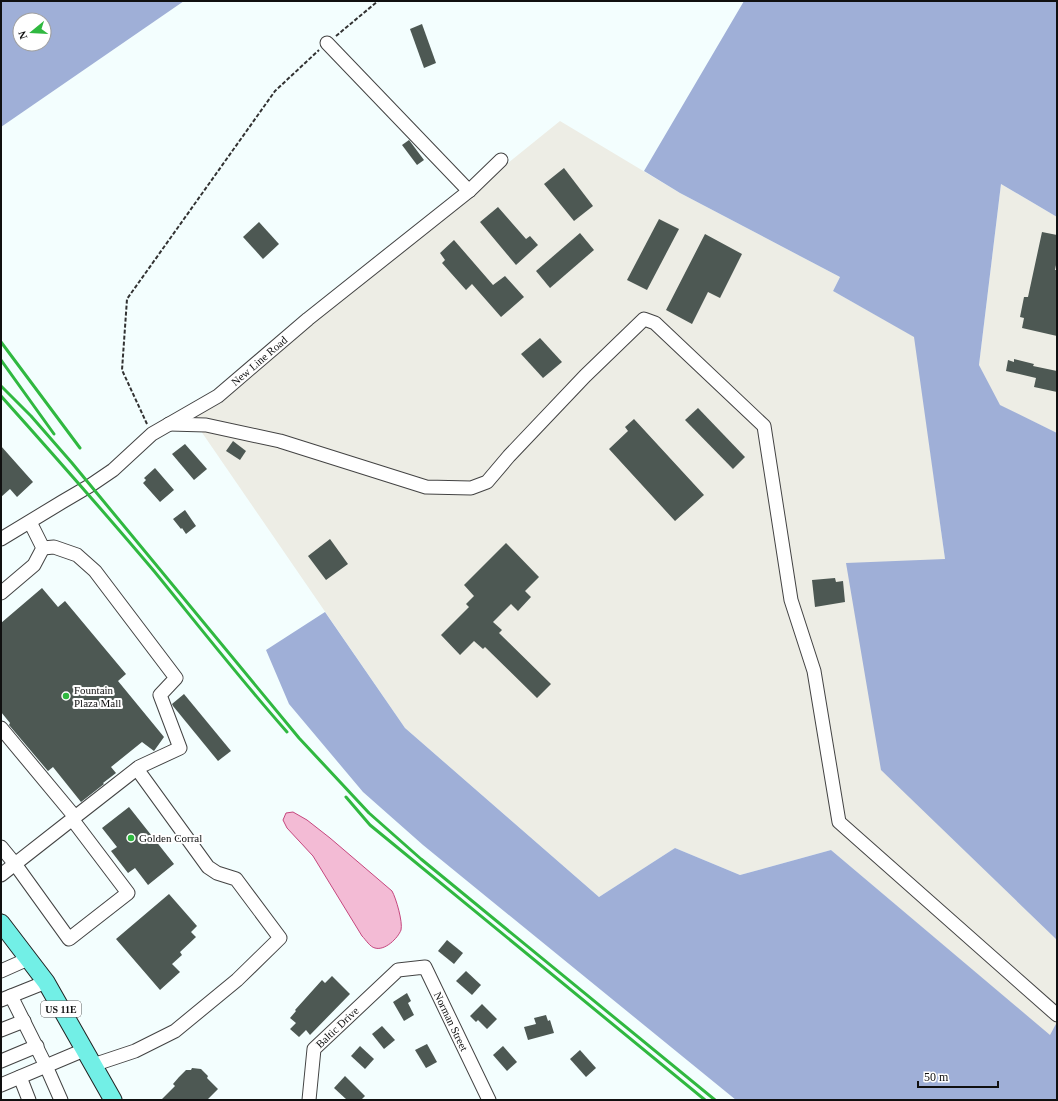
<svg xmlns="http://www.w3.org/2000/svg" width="1058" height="1101" font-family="Georgia,serif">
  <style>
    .industrial { fill: #edede5 }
    .forest { fill: #9fafd7; fill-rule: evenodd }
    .water { fill: #f3bbd5; stroke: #c5477e }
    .building { fill: #4d5853 }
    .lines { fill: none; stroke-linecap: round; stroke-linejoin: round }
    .minor-casing { stroke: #434343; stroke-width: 15 }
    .major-casing { stroke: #212121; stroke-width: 19 }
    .path { stroke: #323232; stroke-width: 2; stroke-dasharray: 4 2; stroke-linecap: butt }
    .minor { stroke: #fff; stroke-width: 13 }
    .major { stroke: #72efe6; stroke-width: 17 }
    .rail { stroke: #30b840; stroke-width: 3 }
    .poi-dot { fill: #30b840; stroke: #fff; stroke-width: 1.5 }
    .labels { text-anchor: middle; stroke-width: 4; stroke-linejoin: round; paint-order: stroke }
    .shield { fill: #fff; stroke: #585858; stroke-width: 1 }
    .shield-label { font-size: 10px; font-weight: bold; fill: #101010 }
    .street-label { font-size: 11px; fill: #101010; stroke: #fff }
    .poi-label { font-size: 11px; fill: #101010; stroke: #fff; text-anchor: start }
  </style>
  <rect width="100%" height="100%" fill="#f3fefe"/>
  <g class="industrial">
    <polygon points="560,121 680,193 840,277 833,291 915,337 945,559 881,769 1057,940 1057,1022 1050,1036 831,850 740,875 675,848 599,897 405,728 192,418"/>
    <polygon points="1001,184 1057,217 1057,433 999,405 979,365"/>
  </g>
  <g class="forest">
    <path d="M1,1H184L1,127ZM20,20H44V44H20Z"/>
    <polygon points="744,1 1057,1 1057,217 1001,184 979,365 1000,405 1057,433 1057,940 881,770 846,563 945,559 914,337 833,291 840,277 680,193 644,171"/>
    <polygon points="325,612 405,728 599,897 675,848 740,875 831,850 1050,1035 1057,1022 1057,1100 736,1100 423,845 363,792 289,704 266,650"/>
  </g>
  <path class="water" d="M293,812L307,820L330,838L392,891C396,898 403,922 401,930C398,938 385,951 375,948C370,947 366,940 362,936L313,856L287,828L283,820L286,813Z"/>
  <g class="building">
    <polygon points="422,24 436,63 424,68 410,29"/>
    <polygon points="409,140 424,160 417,165 402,145"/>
    <polygon points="564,168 593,206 574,221 544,184"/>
    <polygon points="498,207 526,239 530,236 538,245 516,265 480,222"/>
    <polygon points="659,219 679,229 647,290 627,280"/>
    <polygon points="259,222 279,244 263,259 243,237"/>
    <polygon points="1042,232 1057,235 1057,260 1055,270 1057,270 1057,336 1022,328 1024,318 1020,317 1024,297 1028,297"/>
    <polygon points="580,233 594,250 550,288 536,271"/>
    <polygon points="705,234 742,254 720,298 708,292 692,324 666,310"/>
    <polygon points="454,240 493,285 505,276 524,297 501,317 472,284 466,290 442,263 445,260 440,253"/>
    <polygon points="540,338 562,362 543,378 521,354"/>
    <polygon points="1014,359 1034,364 1033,366 1057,371 1057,392 1034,387 1036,378 1006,371 1008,360 1014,362"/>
    <polygon points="698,408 745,457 733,469 685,420"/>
    <polygon points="634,419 704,495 675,521 609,449 628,431 625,427"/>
    <polygon points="233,441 246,451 240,460 226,451"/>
    <polygon points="185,444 207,469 194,480 172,454"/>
    <polygon points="1,446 33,482 17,497 10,489 1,497"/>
    <polygon points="155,468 174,490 160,502 143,483 146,480 144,478"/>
    <polygon points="185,510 196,526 186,534 182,528 181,529 173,519"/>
    <polygon points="330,539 348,564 326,580 308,556"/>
    <polygon points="506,543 539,577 525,591 531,597 518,611 511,604 493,622 502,630 499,633 551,684 537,698 485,647 483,649 474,641 460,655 441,635 469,607 466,604 474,596 464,585"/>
    <polygon points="835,578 836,582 843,581 845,602 815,607 812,580"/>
    <polygon points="42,588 58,607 65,601 126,674 118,681 164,737 154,751 142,742 111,767 116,773 103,783 104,784 81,802 53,767 48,771 9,725 10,723 1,712 1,623"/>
    <polygon points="184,694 231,751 218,761 173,706 172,704"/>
    <polygon points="129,807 174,864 148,885 135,868 128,873 111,851 117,847 102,828"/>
    <polygon points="169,894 197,926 191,932 196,937 180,952 182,955 172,964 180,972 160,990 116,939"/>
    <polygon points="447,940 463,953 454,964 438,951"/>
    <polygon points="466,971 481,985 472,995 456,981"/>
    <polygon points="332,976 350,994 310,1035 306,1030 299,1037 290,1029 296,1023 290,1018 296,1011 295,1010 322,980 325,983"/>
    <polygon points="407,993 411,1001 408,1003 414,1015 404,1021 393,1002"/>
    <polygon points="482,1004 497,1019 487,1029 478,1020 476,1022 470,1016"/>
    <polygon points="546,1015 548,1021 550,1020 554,1033 528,1040 524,1027 536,1024 534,1018"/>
    <polygon points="382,1026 395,1040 384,1049 372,1034"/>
    <polygon points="427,1044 437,1062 426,1068 415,1050"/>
    <polygon points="360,1046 374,1059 365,1069 351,1056"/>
    <polygon points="503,1046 517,1062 507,1071 493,1055"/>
    <polygon points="580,1050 596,1068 586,1077 570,1059"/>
    <polygon points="192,1068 201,1069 208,1076 207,1078 218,1089 207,1100 161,1100 175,1086 173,1084 179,1077 186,1070 191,1070"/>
    <polygon points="345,1076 365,1096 361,1100 347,1100 334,1088"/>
  </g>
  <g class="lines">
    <g class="minor-casing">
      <g id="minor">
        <polyline points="327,43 469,191"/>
        <polyline points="169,424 206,425 280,441 426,487 471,488 487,482 509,456 585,376 644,319 655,323 764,426 791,600 814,671 839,822 1057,1015"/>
        <path id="s1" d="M1,539L62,502L91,485L113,470L152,434L218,396L308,319L469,191L501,160"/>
        <polyline points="43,548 54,547 77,555 95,571 176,678 160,695 180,748 139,767 75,817"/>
        <polyline points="1,593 34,565 43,548 30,522"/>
        <polyline points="1,728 75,817 1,875"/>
        <polyline points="1,847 15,864 69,939 128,893 72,819"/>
        <polyline points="1,971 28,959"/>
        <polyline points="11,996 46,1066 61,1100"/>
        <polyline points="1,1000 46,982"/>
        <polyline points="1,1030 24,1021"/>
        <polyline points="1,1061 37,1046"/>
        <polyline points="93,1065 135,1051 175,1031 237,980 280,938 236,879 217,873 208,867 137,769"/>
        <polyline points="20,1077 29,1100"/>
        <polyline points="1,1085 84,1050"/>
        <path id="s2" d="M309,1100L314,1049L398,970L425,967L489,1100"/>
      </g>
    </g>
    <g class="major-casing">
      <polyline id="major" points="1,923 46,982 113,1100"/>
    </g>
    <g class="path">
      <polyline points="336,36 378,1"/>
      <polyline points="147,424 122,370 127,299 275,91 319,50"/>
    </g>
    <use href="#minor" class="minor"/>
    <use href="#major" class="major"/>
    <g class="rail">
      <polyline points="1,342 80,448"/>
      <polyline points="1,360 54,434"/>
      <polyline points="1,386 31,416 72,463 299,738 369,813 421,859 715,1100"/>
      <path d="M1,396C53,454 104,512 154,571C198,625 241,680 287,732"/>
      <polyline points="346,797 370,825 705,1100"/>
    </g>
  </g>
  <g class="poi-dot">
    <circle cx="66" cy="696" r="4"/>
    <circle cx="131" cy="838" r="4"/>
  </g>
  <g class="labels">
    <rect class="shield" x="41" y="1001" width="40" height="16" rx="3"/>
    <g class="shield-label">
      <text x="61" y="1013">US 11E</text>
    </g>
    <g class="street-label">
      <text dy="4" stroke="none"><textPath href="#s1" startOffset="315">New Line Road</textPath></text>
      <text dy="4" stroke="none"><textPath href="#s2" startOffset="254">Norman Street</textPath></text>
      <text dy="4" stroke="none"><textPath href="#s2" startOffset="83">Baltic Drive</textPath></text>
    </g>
    <g class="poi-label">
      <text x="74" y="694">Fountain<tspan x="74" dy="13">Plaza Mall</tspan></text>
      <text x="139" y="842">Golden Corral</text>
    </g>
  </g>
  <rect width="1058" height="1101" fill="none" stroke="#101010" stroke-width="4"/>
  <g transform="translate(32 32) rotate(252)"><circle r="19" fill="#ffffff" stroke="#9f9f9f"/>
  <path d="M0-3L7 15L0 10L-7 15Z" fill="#30b840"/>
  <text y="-6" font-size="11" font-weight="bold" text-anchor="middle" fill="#101010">N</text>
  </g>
  <path d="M918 1081v6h80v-6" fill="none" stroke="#101010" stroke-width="2"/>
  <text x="924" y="1081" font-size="12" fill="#101010" stroke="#ffffff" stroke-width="3" paint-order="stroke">50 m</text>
</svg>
